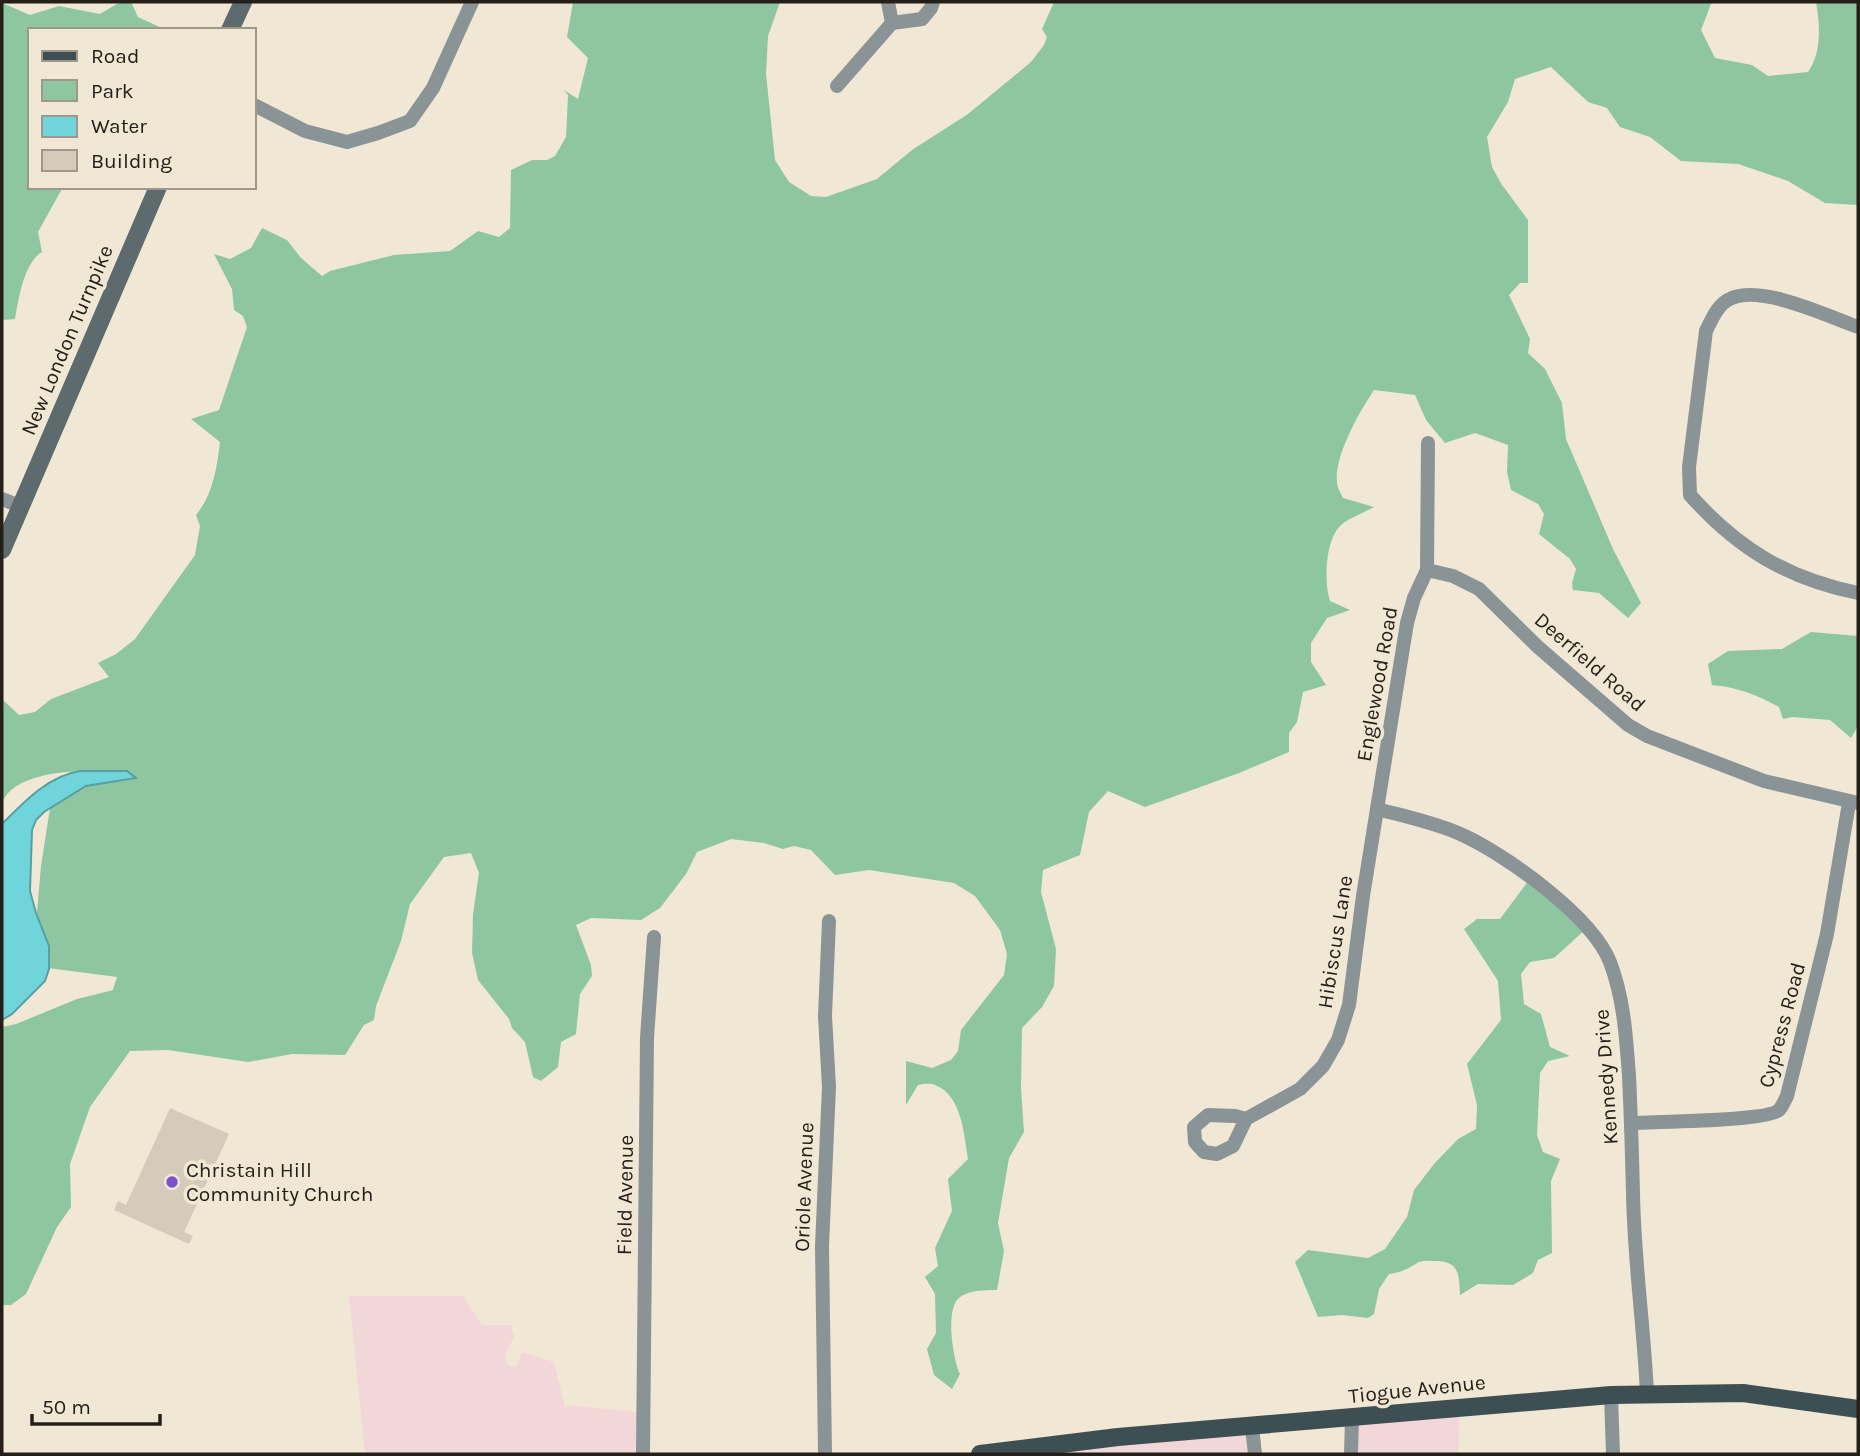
<svg xmlns="http://www.w3.org/2000/svg" width="1860" height="1456" font-family="Karla,sans-serif">
  <style>
    .commercial { fill: #f2d7d9 }
    .green { fill: #8ec6a2 }
    .water { fill: #6fd5db; stroke: #589fa1; stroke-width: 2 }
    .building { fill: #d5cbba }
    .lines { fill: none; stroke-linecap: round; stroke-linejoin: round }
    .street { stroke: #8a9396; stroke-width: 14 }
    .secondary { stroke: #5d6b6e; stroke-width: 18 }
    .primary { stroke: #3e4f53; stroke-width: 18 }
    .poi-dot { fill: #7954ce; stroke: #f1e7d5; stroke-width: 2.5 }
    .labels { text-anchor: middle; stroke-width: 7; stroke-linejoin: round; paint-order: stroke }
    .street-label { font-size: 21px; fill: #242019; stroke: #f1e7d5 }
    .poi-label { font-size: 21px; fill: #242019; stroke: #f1e7d5; text-anchor: start }
  </style>
  <rect width="100%" height="100%" fill="#f1e7d5"/>
  <g class="commercial">
    <polygon points="349,1296 463,1296 482,1325 511,1325 514,1337 505,1354 508,1365 516,1367 522,1352 554,1362 565,1408 570,1405 645,1413 644,1454 365,1454"/>
    <polygon points="1460,1411 1458,1452 1465,1454 1351,1454 1353,1422"/>
    <polygon points="1251,1429 1255,1454 1008,1454"/>
  </g>
  <g class="green">
    <path d="M120,2H131L138,17L166,30H30V187H63L38,232L42,252C24,262 18,301 15,319L2,320V3L30,15L59,6L100,14Z"/>
    <path d="M573,2H780L768,36L766,74L775,160L789,182L811,196L826,197L877,179L912,150L968,114L1031,62L1044,45L1047,37L1042,29L1054,2H1716L1711,4L1701,30L1715,58L1752,65L1768,76L1808,72C1822,52 1820,25 1816,2H1858V205L1825,203L1788,181L1738,164L1681,161L1650,137L1620,127L1607,108L1588,102L1551,67L1515,79L1508,102L1487,137L1492,167L1502,185L1528,220V283H1520L1509,295L1530,339L1528,353L1545,369L1562,403L1566,439L1613,549L1641,603L1628,618L1599,593L1573,590L1572,583L1576,569L1570,559L1539,534L1544,514L1538,504L1511,490L1507,472L1508,445L1475,433L1445,443L1426,420L1415,395L1374,390C1360,411 1334,456 1337,482C1337,487 1341,494 1343,498L1374,507C1364,513 1348,518 1340,526C1325,541 1324,583 1330,601L1350,610L1327,618L1311,643V662L1326,685L1303,692L1297,722L1289,733V752L1239,773L1145,807L1108,791L1089,812L1080,855L1043,870L1041,892L1056,949L1054,986L1042,1007L1022,1028L1021,1089L1024,1132L1009,1158L998,1223L1004,1251L997,1290C985,1290 968,1290 959,1298C945,1309 953,1360 960,1374L952,1389L934,1375L927,1349L936,1333L935,1294L925,1277L938,1266L935,1248L952,1211L948,1179L968,1159C964,1135 962,1095 935,1085C930,1083 923,1084 918,1085L906,1105V1061L932,1068L951,1060L958,1051L961,1030L1004,975L1007,954L1000,930L975,896L954,883L869,870L835,875L811,850L794,846L783,849L764,843L731,839L697,852L686,874L660,908L641,920L591,918L576,925L591,965L592,976L580,994L576,1034L561,1042L558,1067L541,1081L533,1077L525,1042L512,1028L509,1019L478,980L472,953L473,914L479,873L471,853L444,857L410,904L401,941L376,1006L374,1020L364,1025L345,1055L292,1054L248,1062L168,1050L130,1051L90,1107L70,1164L71,1207L57,1227L26,1294L11,1305H2V1027L16,1024L77,999L113,990L117,977L48,968L35,935L41,866L51,802L86,771C61,771 12,776 2,803V699L19,715L35,712L51,699L109,677L98,663L116,654L135,639L195,555L200,526L196,515C213,495 217,467 220,442L191,419L219,410L247,327L243,316L234,310L232,289L214,254L230,259L251,248L262,228L287,240L301,258L322,276L330,271L394,255L450,251L478,231L499,237L510,228L511,170L532,160H547L555,156L566,137L568,95L564,90L578,99L588,58L567,37Z"/>
    <path d="M1811,632L1858,636V726L1851,738L1830,720L1792,717L1783,719L1779,707C1757,695 1737,687 1712,685L1708,664L1728,651L1782,649Z"/>
    <path d="M1529,880L1586,929L1554,958L1530,962L1521,974L1524,1004L1541,1014L1550,1047L1570,1056L1548,1061L1540,1073L1537,1135L1543,1152L1560,1159L1551,1181L1552,1253L1538,1260L1533,1273L1513,1285L1478,1284L1460,1295C1459,1276 1460,1261 1436,1261C1430,1261 1425,1260 1419,1262C1407,1269 1403,1272 1389,1274L1379,1289L1374,1314L1368,1318L1342,1315L1318,1317L1295,1262L1308,1250L1368,1258L1385,1249L1407,1217L1414,1190L1434,1164L1458,1139L1476,1129L1477,1105L1467,1064L1501,1020L1498,981L1464,929L1477,919H1500Z"/>
  </g>
  <path class="water" d="M80,771H127L136,778L86,786L44,812L36,820L32,830L30,891L36,913L49,946V969L45,981L12,1014L2,1020V824C24,802 48,776 80,771Z"/>
  <polygon class="building" points="170,1108 229,1134 184,1232 193,1236 189,1244 114,1210 118,1201 126,1205"/>
  <g class="lines">
    <g class="street">
      <polyline points="888,2 892,23 922,19 931,8 933,2"/>
      <polyline points="837,86 892,23"/>
      <polyline points="254,105 305,131 347,142 378,133 410,121 433,88 472,2"/>
      <path d="M1858,327C1828,316 1762,285 1732,298C1718,303 1712,319 1706,331L1689,467L1690,495C1738,549 1788,579 1858,593"/>
      <polyline points="2,499 20,506"/>
      <polyline points="1427,570 1453,576 1479,589 1538,647 1628,725 1647,736 1764,781 1858,803"/>
      <path d="M1377,809C1404,816 1432,822 1458,833C1503,852 1592,916 1610,962C1624,999 1626,1036 1629,1076C1631,1115 1632,1154 1633,1193C1634,1260 1644,1327 1647,1394"/>
      <polyline points="1246,1119 1235,1116 1208,1115 1194,1127 1195,1142 1204,1152 1217,1154 1233,1146 1246,1119 1300,1089 1323,1066 1338,1040 1349,1005 1363,896 1407,623 1414,598 1427,570 1428,443"/>
      <path d="M1631,1123C1654,1122 1768,1121 1779,1110C1782,1107 1785,1100 1787,1096L1827,934L1849,803"/>
      <polyline points="1611,1395 1613,1454"/>
      <polyline points="1252,1427 1255,1454"/>
      <polyline points="643,1454 647,1038 654,937"/>
      <polyline points="825,1454 822,1246 829,1087 825,1016 829,921"/>
      <polyline points="1351,1454 1352,1418"/>
    </g>
    <g class="secondary">
      <polyline points="230,30 243,2"/>
      <polyline points="2,550 158,187"/>
    </g>
    <polyline class="primary" points="980,1454 1118,1437 1611,1395 1743,1393 1858,1409"/>
  </g>
  <circle class="poi-dot" cx="172" cy="1182" r="7"/>
  <g class="labels">
    <g class="street-label">
      <text transform="translate(67 340) rotate(-67)" y="7">New London Turnpike</text>
      <text transform="translate(1590 662) rotate(41)" y="7">Deerfield Road</text>
      <text transform="translate(1377 684) rotate(-80)" y="7">Englewood Road</text>
      <text transform="translate(1335 942) rotate(-81)" y="7">Hibiscus Lane</text>
      <text transform="translate(1782 1025) rotate(-75)" y="7">Cypress Road</text>
      <text transform="translate(1606 1077) rotate(-94)" y="7">Kennedy Drive</text>
      <text transform="translate(804 1187) rotate(-88)" y="7">Oriole Avenue</text>
      <text transform="translate(625 1195) rotate(-89)" y="7">Field Avenue</text>
      <text transform="translate(1417 1389) rotate(-6)" y="7">Tiogue Avenue</text>
    </g>
    <g class="poi-label">
      <text x="186" y="1177">Christain Hill<tspan x="186" dy="24">Community Church</tspan></text>
    </g>
  </g>
  <rect width="1860" height="1456" fill="none" stroke="#242019" stroke-width="7"/>
  <rect x="28" y="28" width="228" height="161" fill="#f1e7d5" stroke="#9f978a" stroke-width="2"/>
  <rect x="42" y="51" width="35" height="10" fill="#3e4f53" stroke="#9f978a" stroke-width="2"/>
  <text x="91" y="63" font-size="21" fill="#242019">Road</text>
  <rect x="42" y="80" width="35" height="21" fill="#8ec6a2" stroke="#9f978a" stroke-width="2"/>
  <text x="91" y="98" font-size="21" fill="#242019">Park</text>
  <rect x="42" y="116" width="35" height="21" fill="#6fd5db" stroke="#9f978a" stroke-width="2"/>
  <text x="91" y="133" font-size="21" fill="#242019">Water</text>
  <rect x="42" y="150" width="35" height="21" fill="#d5cbba" stroke="#9f978a" stroke-width="2"/>
  <text x="91" y="168" font-size="21" fill="#242019">Building</text>
  <path d="M32 1414v10h128v-10" fill="none" stroke="#242019" stroke-width="3.5"/>
  <text x="42" y="1414" font-size="21" fill="#242019" stroke="#f1e7d5" stroke-width="5" paint-order="stroke">50 m</text>
</svg>
